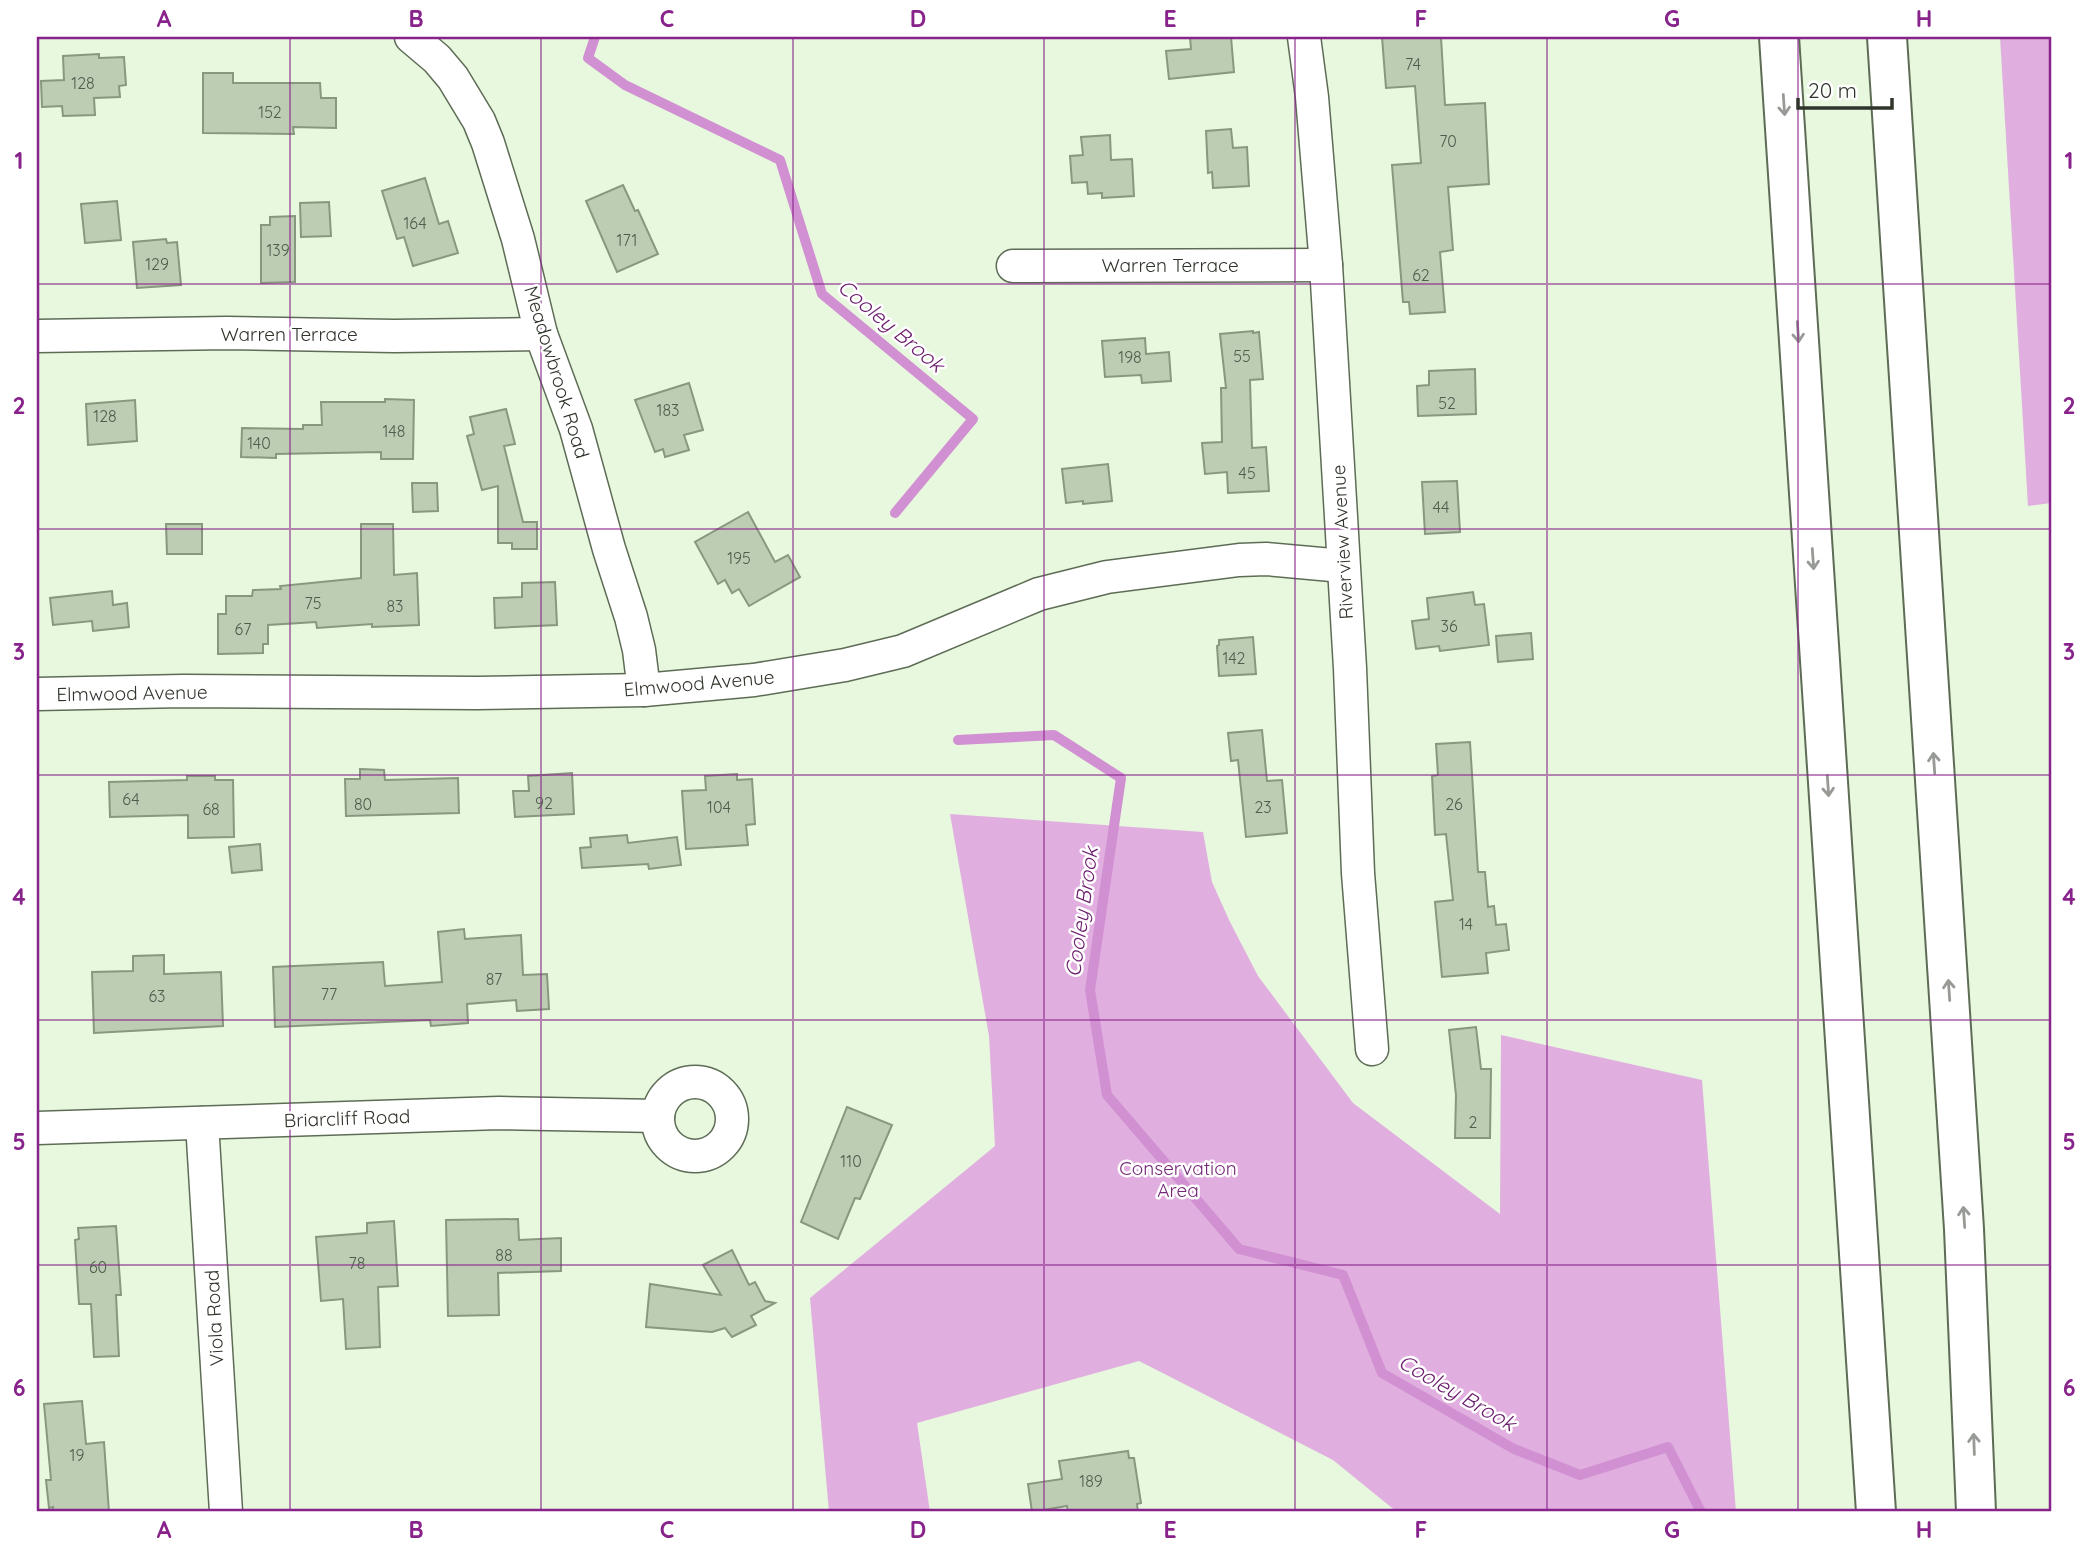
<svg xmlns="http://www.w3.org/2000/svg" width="2088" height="1549" font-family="Quicksand,sans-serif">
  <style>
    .green { fill: #e0afdf }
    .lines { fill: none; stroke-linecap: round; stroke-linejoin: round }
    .stream { stroke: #d190d1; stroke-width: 10 }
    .building { fill: #bdcdb4; stroke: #88977f; stroke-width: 2 }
    .minor-casing { stroke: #5e6c56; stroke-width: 35 }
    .motorway-casing { stroke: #5e6c56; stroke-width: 42 }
    .minor { stroke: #fff; stroke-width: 32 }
    .motorway { stroke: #fff; stroke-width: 38 }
    .oneway { stroke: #979a95 }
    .grid { fill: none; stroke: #88238b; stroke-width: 2; stroke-opacity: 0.55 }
    .labels { text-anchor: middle; stroke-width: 5; stroke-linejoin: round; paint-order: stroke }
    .number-label { font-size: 16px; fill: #525b4d }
    .street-label { font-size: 19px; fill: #2f352b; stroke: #fff }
    .park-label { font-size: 19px; fill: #742776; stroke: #fff }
    .water-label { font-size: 21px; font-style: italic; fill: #6d206f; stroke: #fff }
    .neatline { fill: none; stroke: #88238b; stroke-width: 2.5 }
    .grid-label { font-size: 23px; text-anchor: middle; font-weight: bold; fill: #88238b }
  </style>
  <rect width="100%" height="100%" fill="#e7f8de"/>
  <g class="green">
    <polygon points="2000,37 2051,37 2051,503 2028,506"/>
    <polygon points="950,814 1203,832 1212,882 1230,922 1258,976 1353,1103 1500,1214 1501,1035 1702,1080 1736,1512 1397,1512 1333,1460 1139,1361 917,1423 930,1512 829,1512 810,1298 995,1146 989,1036"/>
  </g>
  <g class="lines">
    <g class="stream">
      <polyline points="595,37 588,58 625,85 780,160 822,294 973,419 895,513"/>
      <polyline points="958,740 1054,735 1121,778 1090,990 1107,1095 1239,1249 1343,1275 1382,1373 1514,1449 1580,1475 1668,1447 1701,1512"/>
    </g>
  </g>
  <g class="building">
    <polygon points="1190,37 1231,37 1234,72 1169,79 1166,51 1191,49"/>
    <polygon points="1382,37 1441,37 1445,105 1485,103 1489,184 1448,187 1453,250 1440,252 1445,312 1410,314 1409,302 1403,302 1392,165 1421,163 1415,86 1386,88"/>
    <polygon points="99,54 99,58 124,57 126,85 119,86 120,97 94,98 95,115 63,116 62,106 42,107 41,81 64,80 63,56"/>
    <polygon points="203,73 233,73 233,83 320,83 321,98 336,98 336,128 293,127 294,134 203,133"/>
    <polygon points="1231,129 1233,148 1247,147 1249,186 1213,188 1212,172 1208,173 1206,131"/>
    <polygon points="1110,135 1111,160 1132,159 1134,196 1102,198 1102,193 1088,194 1087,182 1072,183 1070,156 1083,155 1081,137"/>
    <polygon points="425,178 439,224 448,221 458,253 413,266 404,237 397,239 382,191"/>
    <polygon points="623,185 635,211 638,210 658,254 617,272 586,201"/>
    <polygon points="117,201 121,240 85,243 81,204"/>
    <polygon points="329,202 331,236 301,237 300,203"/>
    <polygon points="295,216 295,282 261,283 261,225 270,225 270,217"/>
    <polygon points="166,239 167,243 177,242 181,285 137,288 133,242"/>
    <polygon points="1253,331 1253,333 1259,332 1263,379 1250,380 1252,448 1266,447 1269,491 1228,493 1227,472 1205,474 1202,443 1222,442 1221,388 1226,388 1220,334"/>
    <polygon points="1145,338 1146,354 1169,352 1171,381 1142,383 1141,375 1105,377 1102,341"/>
    <polygon points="1475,369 1476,414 1418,416 1417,386 1429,385 1429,371"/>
    <polygon points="689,383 703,430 684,435 689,450 665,457 663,449 655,452 635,400"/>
    <polygon points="385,399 414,400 413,459 381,459 381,452 276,454 276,458 241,457 242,428 303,429 303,425 322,425 321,402 385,402"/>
    <polygon points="135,400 137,441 88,445 86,404"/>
    <polygon points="506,409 515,444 504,446 523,522 537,522 537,549 512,549 512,543 498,543 498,486 482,490 467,436 474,434 470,417"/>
    <polygon points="1108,464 1112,501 1083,504 1083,501 1066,503 1062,469"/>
    <polygon points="1457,481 1460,532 1425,534 1422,482"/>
    <polygon points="412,483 437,483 438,511 413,512"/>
    <polygon points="748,512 775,562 788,555 800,577 749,606 739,589 732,593 725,580 718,584 695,542"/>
    <polygon points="166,524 202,524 202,554 167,554"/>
    <polygon points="361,524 393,524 394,575 417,573 419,625 372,627 372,624 317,628 316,622 268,625 268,644 263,644 263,653 218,654 218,614 226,614 226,596 252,596 253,590 281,589 280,586 361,578"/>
    <polygon points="555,582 557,625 495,628 494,598 522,597 522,583"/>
    <polygon points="112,591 113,605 127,603 129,627 93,631 92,621 53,625 50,598"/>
    <polygon points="1473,592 1475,605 1484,604 1489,645 1440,651 1439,646 1416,649 1412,621 1429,619 1427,598"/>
    <polygon points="1531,633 1533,659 1498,662 1496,636"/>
    <polygon points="1253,637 1256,674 1219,676 1217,646 1219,645 1219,640"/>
    <polygon points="1262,730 1267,781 1282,780 1287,833 1246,837 1238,760 1231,761 1228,733"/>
    <polygon points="1470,742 1478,872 1485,872 1488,907 1494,906 1496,925 1506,924 1509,950 1486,953 1488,973 1442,977 1435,902 1453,900 1446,834 1435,835 1432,776 1438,775 1436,744"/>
    <polygon points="360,769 384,770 385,780 458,778 459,813 346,816 345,779 360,779"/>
    <polygon points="572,773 574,814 515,817 513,791 529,791 528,776"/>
    <polygon points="737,774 737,780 752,779 755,824 746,825 748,845 686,849 682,791 706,790 705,776"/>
    <polygon points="187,776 215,776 215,780 233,780 234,837 188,838 188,815 110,817 109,782 187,780"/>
    <polygon points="627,835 628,843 677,837 681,865 649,869 648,864 582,868 580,848 591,847 590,838"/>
    <polygon points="260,844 262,870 232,873 229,847"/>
    <polygon points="464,929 465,939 521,935 523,975 547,974 549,1009 517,1011 516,1000 467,1004 468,1023 431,1026 430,1020 275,1027 273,967 383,962 385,986 442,982 438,932"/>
    <polygon points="164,955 164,974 221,972 223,1026 94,1033 92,972 133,971 133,956"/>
    <polygon points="1476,1027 1481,1069 1491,1069 1490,1138 1455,1138 1456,1095 1449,1030"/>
    <polygon points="847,1107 892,1125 860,1199 855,1198 838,1239 801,1222"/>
    <polygon points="518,1219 519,1240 561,1238 561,1271 498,1273 499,1315 448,1316 446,1220"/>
    <polygon points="394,1221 398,1286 378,1287 380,1347 346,1349 343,1299 321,1301 316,1237 367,1233 367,1223"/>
    <polygon points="116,1226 121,1295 116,1295 119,1356 94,1357 91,1304 79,1304 75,1240 79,1239 78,1228"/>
    <polygon points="732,1250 749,1285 755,1282 765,1301 775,1303 751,1316 756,1325 732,1337 725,1328 712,1332 646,1327 650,1284 721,1295 703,1265"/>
    <polygon points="82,1401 86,1444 104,1442 109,1512 53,1512 53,1507 49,1508 46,1480 51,1480 44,1404"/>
    <polygon points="1128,1451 1129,1458 1134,1458 1141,1503 1137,1504 1138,1512 1068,1512 1067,1506 1032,1512 1028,1484 1062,1479 1059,1461"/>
  </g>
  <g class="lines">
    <g class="minor-casing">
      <g id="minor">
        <polyline points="411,37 437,59 453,78 479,121 488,143 518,239 541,334 576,429 609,549 631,617 639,650 644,690"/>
        <polyline points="1304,37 1312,97 1326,265 1350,668 1358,873 1372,1049"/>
        <polyline points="1013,266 1326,265"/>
        <polyline points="37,336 227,333 394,336 541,334"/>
        <polyline points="37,694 183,691 476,693 644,690 754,680 845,665 903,651 1039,594 1107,577 1239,560 1266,559 1343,566"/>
        <circle cx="695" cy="1119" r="37"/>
        <polyline points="202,1123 226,1512"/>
        <polyline points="37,1128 499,1113 658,1116"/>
      </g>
    </g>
    <g class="motorway-casing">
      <g id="motorway">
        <polyline points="1779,37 1876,1512"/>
        <polyline points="1887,37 1964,1229 1976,1512"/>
      </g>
    </g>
    <use href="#minor" class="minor"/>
    <use href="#motorway" class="motorway"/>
  </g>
  <defs><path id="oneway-shaft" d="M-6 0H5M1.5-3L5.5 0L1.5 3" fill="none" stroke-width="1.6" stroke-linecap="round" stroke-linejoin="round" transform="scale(1.75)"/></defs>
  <g class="oneway">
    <use href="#oneway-shaft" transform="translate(1784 105) rotate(86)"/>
    <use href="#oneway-shaft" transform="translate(1798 332) rotate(86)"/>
    <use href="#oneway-shaft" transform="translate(1813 559) rotate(86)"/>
    <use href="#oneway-shaft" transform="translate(1934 763) rotate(-94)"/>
    <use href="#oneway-shaft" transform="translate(1828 786) rotate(86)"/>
    <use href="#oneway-shaft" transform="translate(1949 990) rotate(-94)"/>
    <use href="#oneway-shaft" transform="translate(1964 1217) rotate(-94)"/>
    <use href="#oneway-shaft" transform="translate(1974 1444) rotate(-92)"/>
  </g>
  <path class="grid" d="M290,37V1512M541,37V1512M793,37V1512M1044,37V1512M1295,37V1512M1547,37V1512M1798,37V1512M37,284H2051M37,529H2051M37,775H2051M37,1020H2051M37,1265H2051"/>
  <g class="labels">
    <g class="number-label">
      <text x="1413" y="70">74</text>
      <text x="83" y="89">128</text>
      <text x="270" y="118">152</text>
      <text x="1448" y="147">70</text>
      <text x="415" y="229">164</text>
      <text x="627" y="246">171</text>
      <text x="278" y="256">139</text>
      <text x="157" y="270">129</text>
      <text x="1421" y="281">62</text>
      <text x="1242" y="362">55</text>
      <text x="1130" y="363">198</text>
      <text x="1447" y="409">52</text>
      <text x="668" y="416">183</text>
      <text x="105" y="422">128</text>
      <text x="394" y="437">148</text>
      <text x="259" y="449">140</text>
      <text x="1247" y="479">45</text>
      <text x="1441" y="513">44</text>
      <text x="739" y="564">195</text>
      <text x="313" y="609">75</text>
      <text x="395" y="612">83</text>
      <text x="1449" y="632">36</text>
      <text x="243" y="635">67</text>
      <text x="1234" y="664">142</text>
      <text x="131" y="805">64</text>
      <text x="544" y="809">92</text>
      <text x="363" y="810">80</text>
      <text x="1454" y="810">26</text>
      <text x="719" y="813">104</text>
      <text x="1263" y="813">23</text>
      <text x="211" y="815">68</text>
      <text x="1466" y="930">14</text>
      <text x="494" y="985">87</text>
      <text x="329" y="1000">77</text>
      <text x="157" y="1002">63</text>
      <text x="1473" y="1128">2</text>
      <text x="851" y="1167">110</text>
      <text x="504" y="1261">88</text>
      <text x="357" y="1269">78</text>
      <text x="98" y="1273">60</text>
      <text x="77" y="1461">19</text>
      <text x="1091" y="1487">189</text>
    </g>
    <g class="street-label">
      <text x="1170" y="272">Warren Terrace</text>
      <text x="289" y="341">Warren Terrace</text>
      <text transform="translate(557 372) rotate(73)" y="7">Meadowbrook Road</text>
      <text transform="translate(1342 542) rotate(-93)" y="7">Riverview Avenue</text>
      <text transform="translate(699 683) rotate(-5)" y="7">Elmwood Avenue</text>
      <text transform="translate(132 693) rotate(-1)" y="7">Elmwood Avenue</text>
      <text transform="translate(347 1118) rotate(-2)" y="7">Briarcliff Road</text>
      <text transform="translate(214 1318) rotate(-93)" y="7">Viola Road</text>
    </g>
    <g class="park-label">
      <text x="1178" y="1175">Conservation<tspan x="1178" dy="22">Area</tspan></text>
    </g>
    <g class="water-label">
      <text transform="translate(891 326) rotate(40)" y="7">Cooley Brook</text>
      <text transform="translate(1082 912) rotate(-82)" y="7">Cooley Brook</text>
      <text transform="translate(1457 1393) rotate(30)" y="7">Cooley Brook</text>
    </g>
  </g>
  <rect width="2088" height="1549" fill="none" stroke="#ffffff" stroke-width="77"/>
  <path d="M1798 98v10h94v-10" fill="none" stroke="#2f352b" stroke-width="3.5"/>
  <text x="1808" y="98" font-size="21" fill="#2f352b" stroke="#ffffff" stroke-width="5" paint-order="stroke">20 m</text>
  <rect x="38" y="38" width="2012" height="1472" class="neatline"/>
  <g class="grid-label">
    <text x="164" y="27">A</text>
    <text x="416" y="27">B</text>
    <text x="667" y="27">C</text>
    <text x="918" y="27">D</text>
    <text x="1170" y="27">E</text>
    <text x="1421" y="27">F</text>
    <text x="1672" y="27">G</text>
    <text x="1924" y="27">H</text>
    <text x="19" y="169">1</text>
    <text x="2069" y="169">1</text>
    <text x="19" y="414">2</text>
    <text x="2069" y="414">2</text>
    <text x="19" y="660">3</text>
    <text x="2069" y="660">3</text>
    <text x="19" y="905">4</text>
    <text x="2069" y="905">4</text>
    <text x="19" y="1150">5</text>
    <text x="2069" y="1150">5</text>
    <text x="19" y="1396">6</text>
    <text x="2069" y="1396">6</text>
    <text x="164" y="1538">A</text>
    <text x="416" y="1538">B</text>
    <text x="667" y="1538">C</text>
    <text x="918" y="1538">D</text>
    <text x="1170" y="1538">E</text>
    <text x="1421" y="1538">F</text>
    <text x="1672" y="1538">G</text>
    <text x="1924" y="1538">H</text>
  </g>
</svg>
